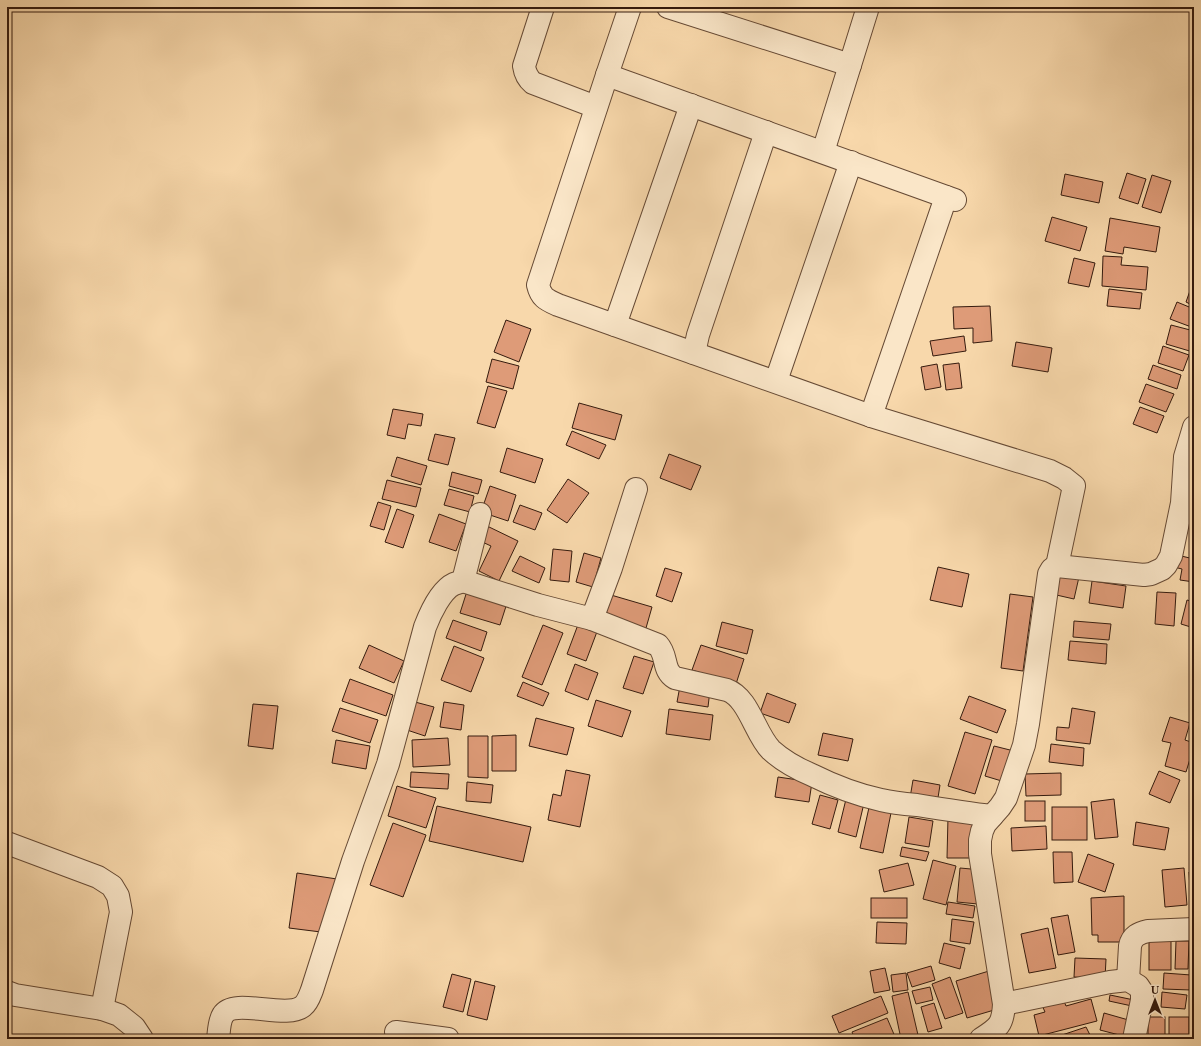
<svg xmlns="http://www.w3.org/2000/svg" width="1201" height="1046" font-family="'EB Garamond',serif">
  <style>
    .building { fill: #de9b78; stroke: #351b0e }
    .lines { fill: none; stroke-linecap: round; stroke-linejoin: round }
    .minor-casing { stroke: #664a35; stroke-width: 24 }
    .minor { stroke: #fae6c8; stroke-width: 22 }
  </style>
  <rect width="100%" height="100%" fill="#f8d8ab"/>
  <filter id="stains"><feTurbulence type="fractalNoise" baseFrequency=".005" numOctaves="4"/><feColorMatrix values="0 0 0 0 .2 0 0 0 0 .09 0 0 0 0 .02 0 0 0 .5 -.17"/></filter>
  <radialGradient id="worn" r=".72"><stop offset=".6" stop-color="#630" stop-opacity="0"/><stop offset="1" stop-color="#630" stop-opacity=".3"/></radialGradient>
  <g class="building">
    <polygon points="1127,173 1146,179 1138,204 1119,198"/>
    <polygon points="1065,174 1103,182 1099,203 1061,195"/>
    <polygon points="1152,175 1171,181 1161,213 1142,207"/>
    <polygon points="1052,217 1087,227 1080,251 1045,241"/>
    <polygon points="1110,218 1160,227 1156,252 1124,247 1123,254 1105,251"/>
    <polygon points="1103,256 1122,257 1121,265 1148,267 1146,290 1102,286"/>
    <polygon points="1074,258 1095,263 1089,287 1068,283"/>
    <polygon points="1192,285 1194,286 1194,306 1186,302"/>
    <polygon points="1109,289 1142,293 1140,309 1107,306"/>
    <polygon points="1177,302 1194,309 1194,328 1170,319"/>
    <polygon points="990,306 992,341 973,343 973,328 954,329 953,307"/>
    <polygon points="506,320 531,329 519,362 494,352"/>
    <polygon points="1171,325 1194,331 1193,352 1166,344"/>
    <polygon points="964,336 966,351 933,356 930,341"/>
    <polygon points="1016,342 1052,348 1048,372 1012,366"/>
    <polygon points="1163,346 1189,355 1183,371 1158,363"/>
    <polygon points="492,359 519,366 513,389 486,382"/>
    <polygon points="959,363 962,388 946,390 943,365"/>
    <polygon points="937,364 941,387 925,390 921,367"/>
    <polygon points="1153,365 1181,375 1177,389 1148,379"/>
    <polygon points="1146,384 1174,394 1166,412 1139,402"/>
    <polygon points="488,386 507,391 495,428 477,423"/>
    <polygon points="579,403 622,415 615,440 572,428"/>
    <polygon points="1140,407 1164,416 1157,433 1133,424"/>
    <polygon points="393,409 423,414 421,426 408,424 405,439 387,435"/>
    <polygon points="572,431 606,445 599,459 566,445"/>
    <polygon points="435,434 455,438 448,465 428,460"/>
    <polygon points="507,448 543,459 535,483 500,472"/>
    <polygon points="669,454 701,466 691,490 660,478"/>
    <polygon points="397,457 427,466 421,485 391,476"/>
    <polygon points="452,472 482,480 478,494 449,486"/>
    <polygon points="568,479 589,493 567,523 547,510"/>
    <polygon points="387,480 421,488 416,507 382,499"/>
    <polygon points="490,486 516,495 508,521 481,512"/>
    <polygon points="449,489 474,496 470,512 444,505"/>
    <polygon points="378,502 391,506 384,530 370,526"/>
    <polygon points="520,505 542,513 535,530 513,522"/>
    <polygon points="397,509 414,515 403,548 385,542"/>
    <polygon points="439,514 466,524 456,551 429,542"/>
    <polygon points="485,525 518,541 499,581 479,571 491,546 478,540"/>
    <polygon points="553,549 572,551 569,582 550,580"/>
    <polygon points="584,553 601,558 593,587 576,582"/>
    <polygon points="1177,555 1194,559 1194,582 1180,580 1182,569 1174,567"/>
    <polygon points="520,556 545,568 539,583 512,571"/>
    <polygon points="938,567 969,574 962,607 930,600"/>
    <polygon points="665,568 682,573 672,602 656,596"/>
    <polygon points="1057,572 1079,577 1074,599 1052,594"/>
    <polygon points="1092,581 1126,586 1123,608 1089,603"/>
    <polygon points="468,588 508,600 500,625 460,613"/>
    <polygon points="1157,592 1176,593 1174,626 1155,624"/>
    <polygon points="1010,594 1033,597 1023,671 1001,668"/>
    <polygon points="611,595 652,607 644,635 604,619"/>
    <polygon points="1187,600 1194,602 1194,628 1181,624"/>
    <polygon points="453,620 487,632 481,651 446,638"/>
    <polygon points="1074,621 1111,624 1109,640 1073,637"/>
    <polygon points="579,622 598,629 586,661 567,654"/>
    <polygon points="722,622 753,630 747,654 716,646"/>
    <polygon points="543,625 563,633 542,685 522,677"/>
    <polygon points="1070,641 1107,644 1106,664 1068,660"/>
    <polygon points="369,645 404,661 394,683 359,668"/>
    <polygon points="701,645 744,659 736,684 692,670"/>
    <polygon points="454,646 484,658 471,692 441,680"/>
    <polygon points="634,656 654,662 643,694 623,688"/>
    <polygon points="575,664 598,673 588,700 565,691"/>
    <polygon points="350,679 393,695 386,716 342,701"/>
    <polygon points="523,682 549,693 543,706 517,696"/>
    <polygon points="680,686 710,690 708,707 677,702"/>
    <polygon points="767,693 796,704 789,723 760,713"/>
    <polygon points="969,696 1006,710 997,733 960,719"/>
    <polygon points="596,700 631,711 622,737 588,726"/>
    <polygon points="415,702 434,707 425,736 407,730"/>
    <polygon points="444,702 464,705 461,730 440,727"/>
    <polygon points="253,704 278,706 273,749 248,746"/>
    <polygon points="340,708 378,720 370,743 332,731"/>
    <polygon points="1072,708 1095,712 1090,744 1056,740 1057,727 1069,728"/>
    <polygon points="669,709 713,715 710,740 666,734"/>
    <polygon points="1170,717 1190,723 1185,740 1194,743 1194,746 1186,772 1165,766 1171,743 1162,741"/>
    <polygon points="536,718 574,728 567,755 529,746"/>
    <polygon points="965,732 992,740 975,794 948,786"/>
    <polygon points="823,733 853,739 848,761 818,755"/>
    <polygon points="516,735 516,771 492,771 492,736"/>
    <polygon points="468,736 488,736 488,778 468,777"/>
    <polygon points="448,738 450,765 413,767 412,740"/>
    <polygon points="336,740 370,746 366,769 332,763"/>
    <polygon points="1051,744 1084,748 1083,766 1049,762"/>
    <polygon points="994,746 1014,751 1005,782 985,776"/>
    <polygon points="566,770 590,775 580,827 548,820 553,794 561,796"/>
    <polygon points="1159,771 1180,780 1170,803 1149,794"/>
    <polygon points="411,772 449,774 448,789 410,787"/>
    <polygon points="1061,773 1061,795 1026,796 1025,774"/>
    <polygon points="778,777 812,782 809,802 775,797"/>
    <polygon points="913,780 940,785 937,804 910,798"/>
    <polygon points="467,782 493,785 491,803 466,801"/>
    <polygon points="397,786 436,798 426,828 388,816"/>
    <polygon points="820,795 838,800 830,829 812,824"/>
    <polygon points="847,795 865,799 856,837 838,832"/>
    <polygon points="1114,799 1118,837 1095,839 1091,802"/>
    <rect x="1025" y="801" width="20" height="20"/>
    <polygon points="870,803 892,808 883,853 860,848"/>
    <polygon points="437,806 531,827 523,862 429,841"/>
    <rect x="1052" y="807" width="35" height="33"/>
    <polygon points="909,817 933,821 929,847 905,843"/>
    <polygon points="948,817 973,818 972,858 947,858"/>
    <polygon points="1136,822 1169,828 1165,850 1133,845"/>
    <polygon points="393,823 426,835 403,897 370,885"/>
    <polygon points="1046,826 1047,849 1012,851 1011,828"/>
    <polygon points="902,847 929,852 926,861 900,856"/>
    <polygon points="1053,852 1072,852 1073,882 1054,883"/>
    <polygon points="1088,854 1114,864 1105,892 1078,882"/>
    <polygon points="933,860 956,866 946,905 923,899"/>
    <polygon points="908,863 914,885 884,892 879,870"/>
    <polygon points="960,868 982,870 978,904 957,902"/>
    <polygon points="1184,868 1187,905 1165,907 1162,870"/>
    <polygon points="1189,872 1194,872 1194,907 1191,907"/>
    <polygon points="297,873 337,879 329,933 289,928"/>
    <polygon points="1124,896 1124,942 1098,942 1098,935 1092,935 1091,898"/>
    <rect x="871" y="898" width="36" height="20"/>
    <polygon points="948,902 975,906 973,918 946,914"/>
    <polygon points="1068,915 1075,952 1058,955 1051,918"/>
    <polygon points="952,919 974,922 970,944 950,941"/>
    <polygon points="877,922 907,923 906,944 876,943"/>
    <polygon points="1048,928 1056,968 1029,973 1021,934"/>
    <rect x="1149" y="932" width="22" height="38"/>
    <polygon points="1176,941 1189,941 1188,969 1175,969"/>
    <polygon points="944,943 965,948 960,969 939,963"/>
    <polygon points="1075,958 1106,959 1105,979 1074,977"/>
    <polygon points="931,966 935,980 912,987 907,973"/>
    <polygon points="885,968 890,990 874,993 870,971"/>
    <polygon points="989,971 1001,1008 967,1018 956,981"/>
    <polygon points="906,973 908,990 893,992 891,975"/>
    <polygon points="1164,973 1191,975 1191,990 1163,989"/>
    <polygon points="452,974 471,979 463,1012 443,1007"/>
    <polygon points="950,977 963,1013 945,1019 932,984"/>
    <polygon points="475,981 495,986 487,1020 467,1015"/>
    <polygon points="930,987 933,1000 916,1004 912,991"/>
    <polygon points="908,992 918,1035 901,1039 892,996"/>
    <polygon points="1162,992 1187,995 1185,1009 1161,1007"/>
    <polygon points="1061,994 1066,1006 1091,999 1097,1021 1039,1036 1034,1015 1045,1012 1041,1003"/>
    <polygon points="1110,995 1134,1000 1132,1006 1109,1001"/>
    <polygon points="881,996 888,1013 839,1033 832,1016"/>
    <polygon points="934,1003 942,1028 928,1032 921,1007"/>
    <polygon points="1104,1013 1132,1021 1127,1037 1100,1030"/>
    <rect x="1148" y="1017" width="17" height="22"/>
    <rect x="1169" y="1017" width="20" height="22"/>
    <polygon points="887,1018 896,1039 855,1039 852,1032"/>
    <polygon points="1086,1027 1092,1039 1050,1039"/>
    <polygon points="376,1035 388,1039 374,1039"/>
  </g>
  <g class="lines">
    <g class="minor-casing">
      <g id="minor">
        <path d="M543,7L524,66C525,73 527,78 533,83L596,107"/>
        <path d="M630,7L607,75L538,285C541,298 547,300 558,305L871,416L1050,471L1064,478L1074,486L1057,566"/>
        <polyline points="668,7 850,65"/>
        <polyline points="607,75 955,200"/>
        <polyline points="823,152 868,7"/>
        <polyline points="615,325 691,105"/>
        <polyline points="694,353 698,335 766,132"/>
        <polyline points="776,381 851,162"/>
        <polyline points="871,416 946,197"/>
        <polyline points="463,581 538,605 592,619 611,568 636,489"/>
        <path d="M592,619L658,645C668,656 662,670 675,678L727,690C749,698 755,734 771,750C783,761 798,769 812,775C834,786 858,795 881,800C893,803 905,804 917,805C942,809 967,813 992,816"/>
        <polyline points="7,843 98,877 112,886 118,896 121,912 102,1009"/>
        <path d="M1128,980L1130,946C1132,936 1139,933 1148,931L1194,929"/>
        <polyline points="7,992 15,995 102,1009 119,1015 134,1027 142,1039"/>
        <polyline points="1004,1004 1110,982 1128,980 1138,986 1142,992 1142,1000 1134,1039"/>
        <polyline points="396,1032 448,1039"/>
        <path d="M218,1039C219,1032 219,1021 223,1015C234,997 287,1020 303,1006C308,1002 310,995 312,990L353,861L388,764L425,627C430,614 441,590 454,584C457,583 460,582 463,581L480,514"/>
        <path d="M981,1039C998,1028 1003,1025 1004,1004L980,854V840L982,831L985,824L1000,807L1006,798L1024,745L1028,724L1049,574L1052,569L1057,566L1144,575L1151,574L1162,569L1166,565L1171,556L1182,503L1185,457L1194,427"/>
      </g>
    </g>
    <use href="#minor" class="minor"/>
  </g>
  <rect width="1201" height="1046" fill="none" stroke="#f8d8ab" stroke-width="24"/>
  <rect x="8" y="8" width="1185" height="1030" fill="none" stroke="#351b0e" stroke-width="2"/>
  <rect x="12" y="12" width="1177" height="1022" fill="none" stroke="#351b0e"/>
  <g transform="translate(1155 1000)" stroke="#fae6c8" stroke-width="3" paint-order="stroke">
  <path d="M0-3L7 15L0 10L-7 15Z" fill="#351b0e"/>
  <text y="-6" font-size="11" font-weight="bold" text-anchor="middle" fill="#351b0e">U</text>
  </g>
  <rect width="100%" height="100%" filter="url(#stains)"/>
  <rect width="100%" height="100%" fill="url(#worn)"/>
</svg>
